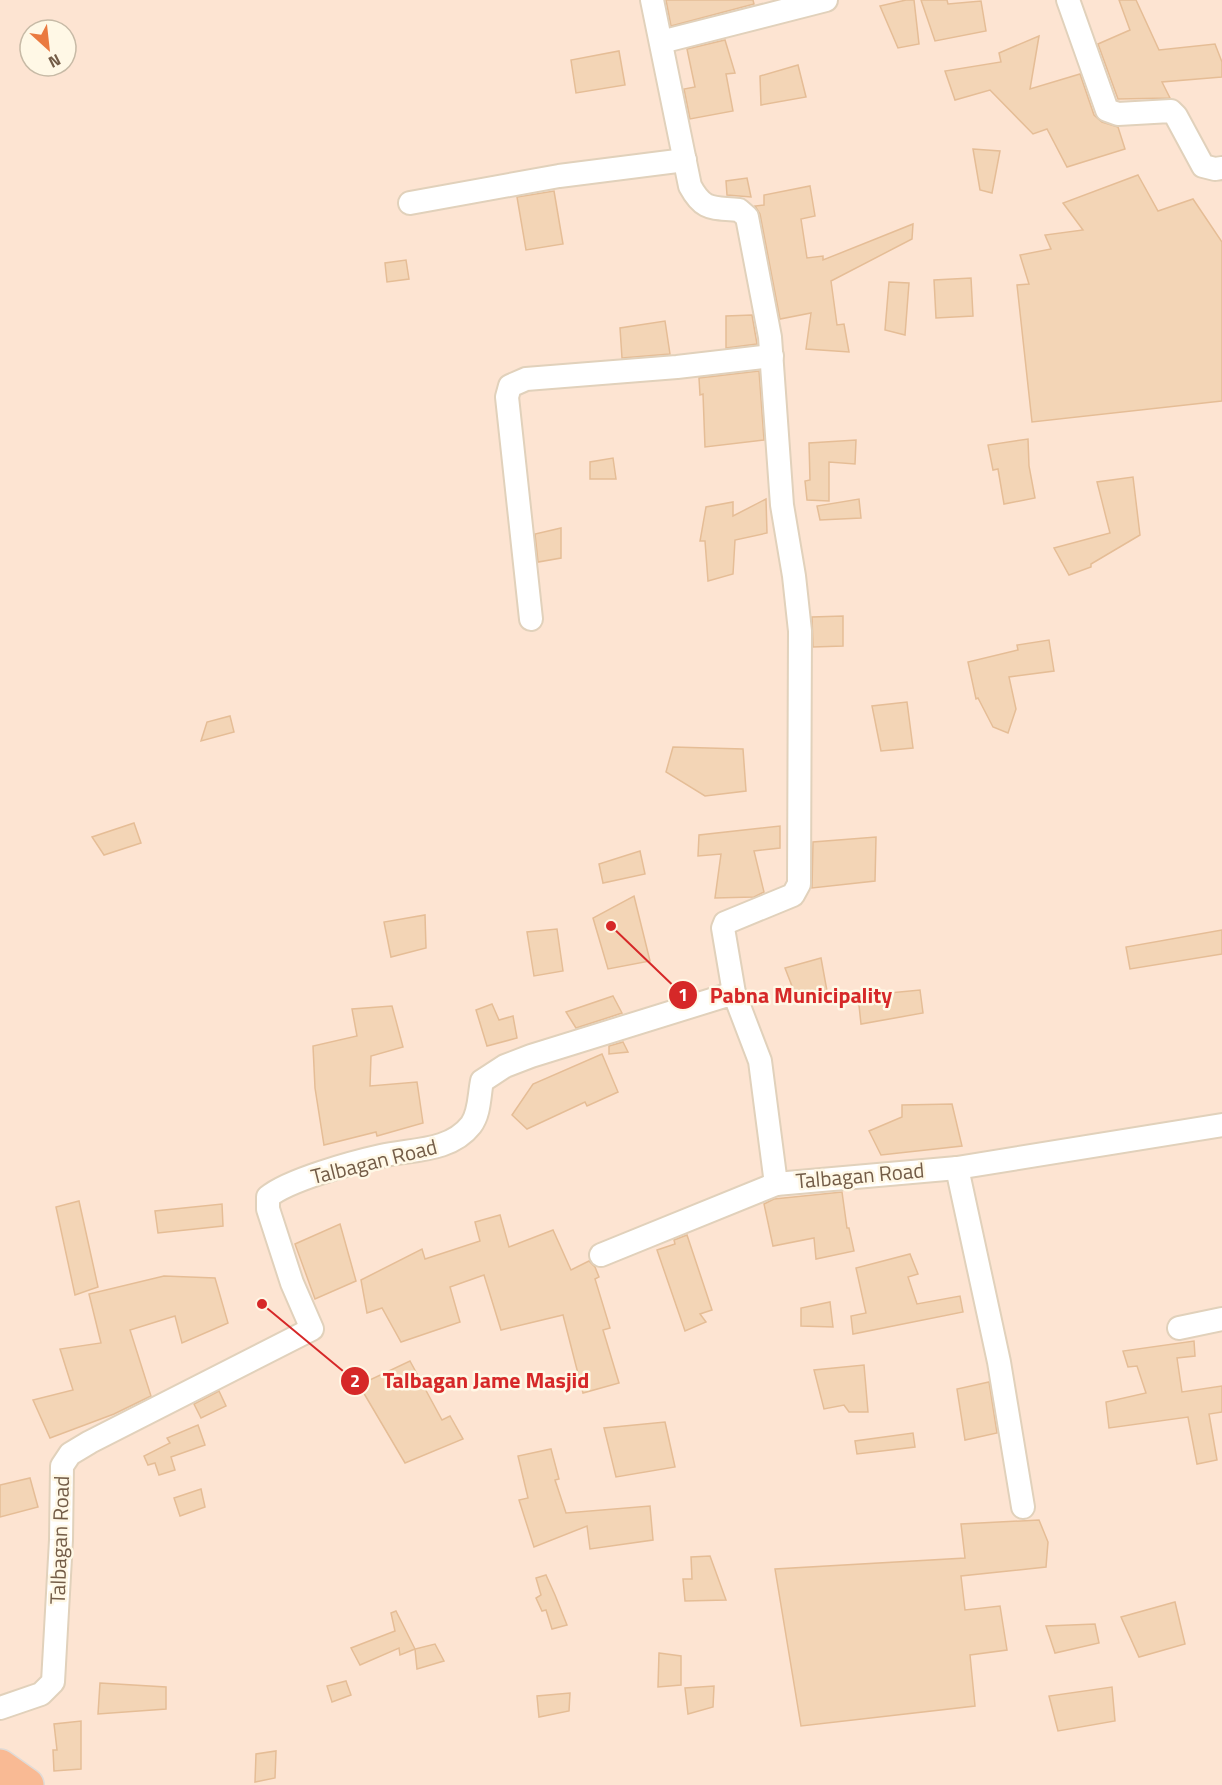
<svg xmlns="http://www.w3.org/2000/svg" width="1222" height="1785" font-family="'Titillium Web',sans-serif">
  <style>
    .commercial { fill: #fde4d2; fill-rule: evenodd }
    .building { fill: #f3d5b6; stroke: #e5bd96; stroke-width: 1.5 }
    .lines { fill: none; stroke-linecap: round; stroke-linejoin: round }
    .street-casing { stroke: #e1d1bb; stroke-width: 26 }
    .highway-casing { stroke: #e0dbd7; stroke-width: 36 }
    .street { stroke: #fff; stroke-width: 22 }
    .highway { stroke: #f9ba94; stroke-width: 33 }
    .labels { text-anchor: middle; stroke-width: 5; stroke-linejoin: round; paint-order: stroke }
    .street-label { font-size: 21px; fill: #735c47; stroke: #fff8e6 }
    .leader { fill: none; stroke: #d62828; stroke-width: 2 }
    .callout-dot { fill: #d62828; stroke: #fff8e6; stroke-width: 2 }
    .mark-label { font-size: 18px; text-anchor: middle; font-weight: bold; fill: #fff }
    .callout-label { font-size: 22px; text-anchor: middle; font-weight: bold; fill: #d62828; stroke: #fff8e6; stroke-width: 5; stroke-linejoin: round; paint-order: stroke }
  </style>
  <rect width="100%" height="100%" fill="#fdf4df"/>
  <path class="commercial" d="M0,0H1222V1785H0ZM30,30H66V66H30Z"/>
  <g class="building">
    <polygon points="666,0 753,0 754,4 671,26"/>
    <polygon points="906,0 914,0 919,44 898,48 880,6"/>
    <polygon points="921,0 947,0 948,4 981,1 986,31 935,41"/>
    <polygon points="1119,0 1136,0 1159,50 1215,44 1222,62 1222,77 1162,82 1170,98 1118,99 1098,44 1130,30"/>
    <polygon points="1039,36 1030,89 1080,74 1094,115 1102,122 1118,127 1125,149 1067,167 1047,129 1033,134 990,90 955,100 945,71 1001,62 999,53"/>
    <polygon points="725,40 735,73 726,74 733,111 690,119 684,89 695,87 687,49"/>
    <polygon points="619,51 625,85 576,93 571,60"/>
    <polygon points="798,65 806,97 761,105 760,76"/>
    <polygon points="973,149 1000,151 992,193 980,190"/>
    <polygon points="1138,175 1158,211 1193,199 1222,242 1222,401 1032,422 1017,285 1029,284 1020,255 1051,249 1045,235 1083,230 1063,203"/>
    <polygon points="747,178 751,197 727,195 726,181"/>
    <polygon points="810,186 815,216 801,219 807,258 823,256 823,260 913,224 912,239 831,281 837,325 844,324 849,352 806,349 811,313 780,319 760,214 755,206 764,205 764,195"/>
    <polygon points="554,191 563,244 526,250 517,197"/>
    <polygon points="406,260 409,279 387,282 385,263"/>
    <polygon points="971,278 973,316 936,318 934,280"/>
    <polygon points="889,282 909,283 905,335 885,330"/>
    <polygon points="752,315 757,344 726,348 726,316"/>
    <polygon points="665,321 670,354 622,358 620,328"/>
    <polygon points="759,371 764,440 705,447 703,394 700,395 699,378"/>
    <polygon points="1028,439 1029,466 1035,498 1004,504 998,469 993,470 988,445"/>
    <polygon points="856,440 855,464 829,462 829,501 807,500 805,481 810,480 809,443"/>
    <polygon points="613,458 616,479 590,479 590,462"/>
    <polygon points="1133,477 1140,535 1091,564 1091,567 1069,575 1054,548 1110,533 1097,482"/>
    <polygon points="766,499 767,533 735,540 733,574 708,581 705,541 700,541 706,507 733,502 733,516"/>
    <polygon points="859,499 861,518 820,520 817,506"/>
    <polygon points="561,528 561,558 538,562 535,534"/>
    <polygon points="843,616 843,646 813,647 812,617"/>
    <polygon points="1049,640 1054,671 1009,677 1016,709 1008,733 993,727 978,698 976,699 968,662 1018,650 1017,645"/>
    <polygon points="907,702 913,748 881,751 872,706"/>
    <polygon points="230,716 234,732 201,741 207,722"/>
    <polygon points="673,747 743,749 746,791 705,796 666,772"/>
    <polygon points="134,823 141,843 104,855 92,837"/>
    <polygon points="780,826 780,848 754,851 764,892 754,897 715,898 721,854 698,856 699,835"/>
    <polygon points="876,837 875,881 812,888 813,842"/>
    <polygon points="640,851 645,874 603,883 599,864"/>
    <polygon points="634,896 650,961 608,969 593,918"/>
    <polygon points="425,915 426,948 391,957 384,922"/>
    <polygon points="557,929 563,971 534,976 527,932"/>
    <polygon points="1222,930 1222,954 1130,969 1126,947"/>
    <polygon points="821,958 827,991 797,999 785,968"/>
    <polygon points="920,990 923,1013 861,1024 858,996"/>
    <polygon points="613,996 622,1013 610,1017 576,1028 566,1012"/>
    <polygon points="492,1004 499,1020 513,1016 517,1038 487,1046 476,1010"/>
    <polygon points="392,1006 403,1047 371,1056 370,1086 417,1082 423,1123 377,1136 376,1132 324,1145 315,1088 313,1046 357,1036 352,1009"/>
    <polygon points="623,1042 628,1052 609,1054 609,1046"/>
    <polygon points="602,1054 618,1092 587,1106 585,1102 527,1129 512,1115 533,1084"/>
    <polygon points="952,1104 962,1146 881,1155 869,1131 902,1117 902,1105"/>
    <polygon points="842,1192 847,1228 849,1228 854,1251 816,1259 814,1238 773,1246 764,1204 774,1199"/>
    <polygon points="79,1201 98,1287 75,1295 56,1207"/>
    <polygon points="222,1204 223,1226 158,1233 155,1211"/>
    <polygon points="500,1215 509,1247 553,1230 571,1270 589,1261 595,1267 599,1277 595,1279 610,1328 603,1330 619,1383 583,1393 563,1315 501,1330 484,1275 450,1287 460,1322 401,1342 382,1308 367,1313 361,1280 422,1249 425,1259 480,1241 475,1222"/>
    <polygon points="340,1224 356,1281 315,1299 295,1244"/>
    <polygon points="687,1235 712,1310 700,1314 706,1322 685,1331 657,1250 675,1244 674,1240"/>
    <polygon points="910,1254 918,1274 908,1277 917,1304 960,1296 963,1312 853,1334 851,1316 866,1313 856,1268"/>
    <polygon points="164,1276 215,1278 228,1323 182,1343 175,1316 130,1330 151,1396 114,1414 50,1438 33,1400 73,1390 60,1349 101,1343 89,1294"/>
    <polygon points="830,1302 833,1327 801,1326 801,1308"/>
    <polygon points="1194,1341 1195,1356 1177,1358 1182,1392 1222,1386 1222,1412 1209,1414 1217,1460 1197,1464 1188,1417 1109,1428 1106,1402 1146,1393 1137,1366 1128,1367 1123,1351"/>
    <polygon points="410,1361 442,1420 450,1416 463,1439 405,1463 359,1385"/>
    <polygon points="864,1365 868,1412 849,1412 844,1405 824,1409 814,1370"/>
    <polygon points="989,1382 997,1433 965,1440 957,1389"/>
    <polygon points="219,1391 226,1406 201,1418 194,1404"/>
    <polygon points="665,1422 675,1467 616,1477 604,1428"/>
    <polygon points="198,1425 205,1445 171,1457 175,1470 159,1475 155,1463 148,1465 144,1456 170,1443 167,1438"/>
    <polygon points="913,1433 915,1447 857,1454 855,1441"/>
    <polygon points="551,1449 559,1479 555,1480 566,1513 650,1506 653,1540 590,1549 587,1526 534,1547 519,1500 528,1498 518,1456"/>
    <polygon points="30,1478 38,1507 0,1517 0,1485"/>
    <polygon points="201,1489 205,1507 180,1516 174,1498"/>
    <polygon points="1039,1520 1048,1542 1046,1567 961,1576 965,1610 1000,1606 1007,1650 970,1655 975,1706 801,1726 775,1569 965,1558 961,1524"/>
    <polygon points="710,1556 726,1600 685,1601 683,1579 692,1579 691,1557"/>
    <polygon points="546,1575 555,1595 567,1625 552,1629 546,1610 542,1611 536,1598 541,1595 536,1578"/>
    <polygon points="1175,1602 1185,1644 1139,1657 1121,1617"/>
    <polygon points="396,1611 415,1649 400,1655 399,1648 360,1665 351,1648 395,1631 391,1613"/>
    <polygon points="1095,1624 1099,1643 1055,1653 1046,1626"/>
    <polygon points="435,1644 444,1661 417,1669 415,1649"/>
    <polygon points="659,1653 681,1656 681,1685 658,1687"/>
    <polygon points="346,1681 351,1695 332,1702 327,1686"/>
    <polygon points="100,1683 166,1687 166,1709 98,1714"/>
    <polygon points="714,1686 713,1707 688,1714 685,1688"/>
    <polygon points="1112,1687 1115,1721 1058,1731 1049,1696"/>
    <polygon points="570,1693 569,1711 539,1717 537,1696"/>
    <polygon points="81,1721 81,1769 54,1771 53,1750 57,1750 54,1724"/>
    <polygon points="276,1751 275,1778 255,1782 256,1754"/>
  </g>
  <g class="lines">
    <g class="street-casing">
      <g id="street">
        <path d="M652,0L690,186C704,212 713,207 739,210L747,217L770,337L782,505L794,576L800,631L799,884L793,895L725,923L723,928L734,993"/>
        <polyline points="1068,0 1107,110 1118,114 1171,111 1176,116 1203,166 1215,169 1222,168"/>
        <polyline points="661,42 826,0"/>
        <polyline points="410,203 559,176 685,160"/>
        <polyline points="531,619 507,397 510,386 526,379 677,367 772,356"/>
        <polyline points="957,1168 999,1362 1023,1507"/>
        <polyline points="601,1255 776,1184"/>
        <polyline points="1179,1328 1222,1319"/>
        <path d="M0,1708L41,1694L53,1682L61,1540L62,1466L70,1454L90,1442L312,1329L292,1283L268,1209V1197C288,1180 354,1162 381,1156C412,1149 450,1152 471,1125C480,1113 479,1095 482,1081L505,1066L531,1056L734,993L760,1061L776,1184L957,1168L1222,1125"/>
      </g>
    </g>
    <g class="highway-casing">
      <polyline id="highway" points="0,1766 27,1785"/>
    </g>
    <use href="#street" class="street"/>
    <use href="#highway" class="highway"/>
  </g>
  <g class="labels">
    <g class="street-label">
      <text transform="translate(374 1162) rotate(-14)" y="7">Talbagan Road</text>
      <text transform="translate(860 1176) rotate(-5)" y="7">Talbagan Road</text>
      <text transform="translate(60 1540) rotate(-88)" y="7">Talbagan Road</text>
    </g>
  </g>
  <path class="leader" d="M611 926L683 995M262 1304L355 1381"/>
  <g class="callout-dot">
    <circle cx="611" cy="926" r="6"/>
    <circle cx="262" cy="1304" r="6"/>
    <circle cx="683" cy="995" r="15"/>
    <circle cx="355" cy="1381" r="15"/>
  </g>
  <g class="mark-label">
    <text x="683" y="1001">1</text>
    <text x="355" y="1387">2</text>
  </g>
  <g class="callout-label">
    <text x="801" y="1003">Pabna Municipality</text>
    <text x="486" y="1388">Talbagan Jame Masjid</text>
  </g>
  <g transform="translate(48 48) rotate(153)"><circle r="28" fill="#fff8e6" stroke="#c7baa6" stroke-width="1.5"/>
  <path d="M0-4.5L10 22L0 15L-10 22Z" fill="#ea7a40"/>
  <text y="-9" font-size="16" font-weight="bold" text-anchor="middle" fill="#735c47">N</text>
  </g>
</svg>
